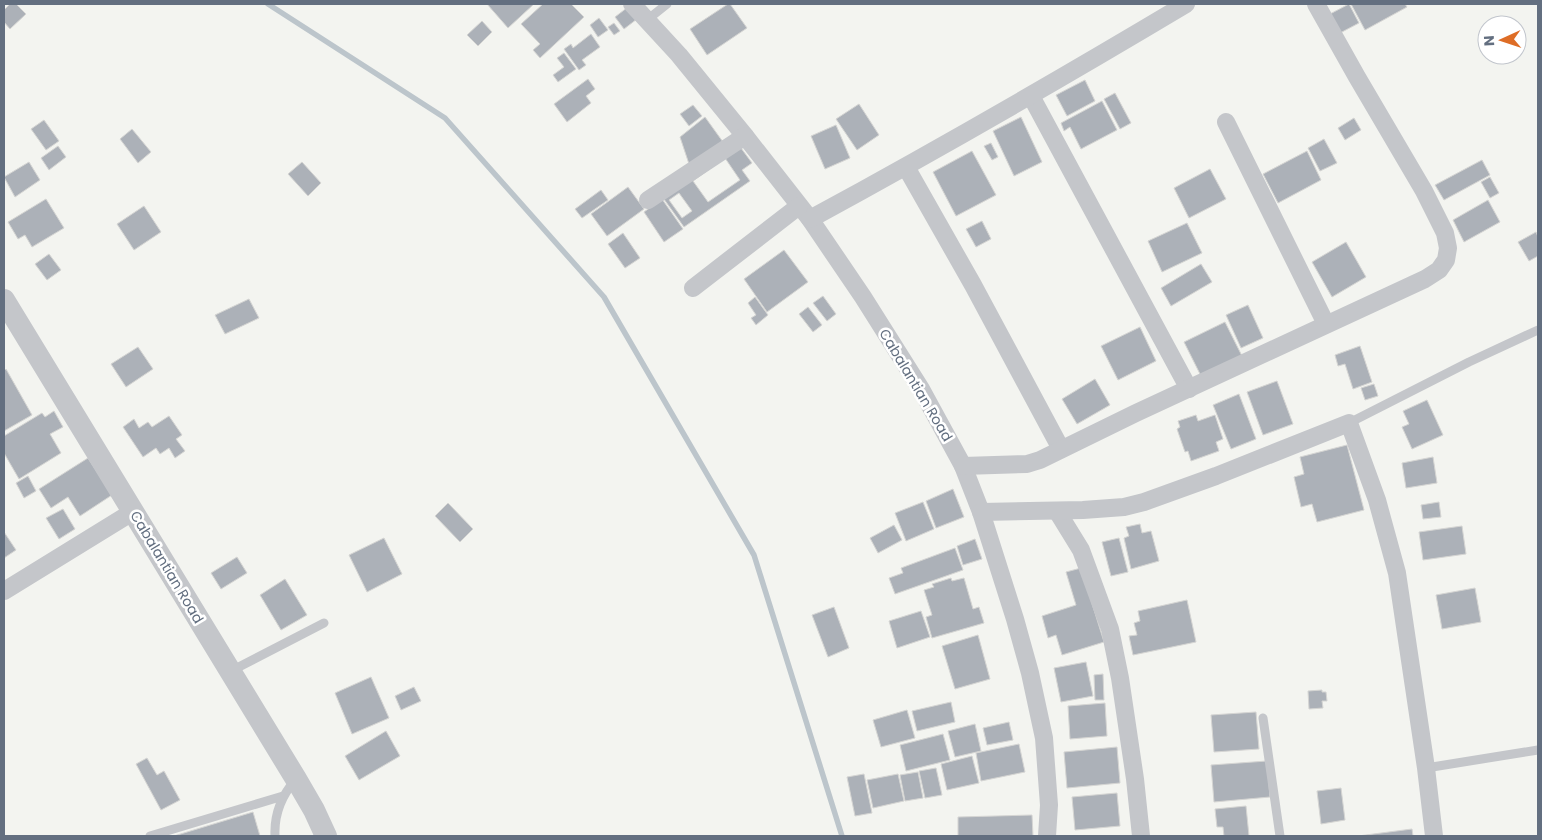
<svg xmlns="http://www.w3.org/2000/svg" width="1542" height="840" font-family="Poppins,sans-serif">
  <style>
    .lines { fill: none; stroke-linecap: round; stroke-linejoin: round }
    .stream { stroke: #bcc5cb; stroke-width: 5.5 }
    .building { fill: #acb1b8; stroke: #d5d5d3; fill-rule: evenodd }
    .service { stroke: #c4c6ca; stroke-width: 9 }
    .minor { stroke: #c4c6ca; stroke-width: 18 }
    .tertiary { stroke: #c4c6ca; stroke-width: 22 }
    .labels { text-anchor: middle; stroke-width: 5; stroke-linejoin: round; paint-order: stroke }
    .street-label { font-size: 14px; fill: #636f80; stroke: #fff }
  </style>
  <rect width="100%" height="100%" fill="#f3f4f0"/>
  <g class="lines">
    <polyline class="stream" points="268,4 445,118 604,297 754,555 842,836"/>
  </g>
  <g class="building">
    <polygon points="10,4 16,4 26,14 10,29 4,22 4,10"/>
    <polygon points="487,4 534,4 508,28"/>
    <polygon points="543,4 571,4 584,17 540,58 533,50 540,44 521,24"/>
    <polygon points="728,4 730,4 747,28 707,55 690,29"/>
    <polygon points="1349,4 1359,23 1340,33 1330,14"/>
    <polygon points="1351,4 1405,4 1407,7 1365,30"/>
    <polygon points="628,7 637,19 624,29 615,17"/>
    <polygon points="599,18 608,30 598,37 590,25"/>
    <polygon points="482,21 492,32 478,46 467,35"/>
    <polygon points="614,23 620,31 614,35 608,27"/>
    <polygon points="591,34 600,47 582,60 586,65 579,70 564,49 571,44 573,48"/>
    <polygon points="564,53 576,69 558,82 553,75 564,67 557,58"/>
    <polygon points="588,79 595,89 586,96 591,103 567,122 554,104"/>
    <polygon points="1085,80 1095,101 1067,116 1056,95"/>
    <polygon points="1115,93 1131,123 1120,129 1104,99"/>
    <polygon points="1102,101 1117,130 1081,149 1070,127 1064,131 1061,123"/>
    <polygon points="859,104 879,135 857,150 836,119"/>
    <polygon points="693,105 702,116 689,126 680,114"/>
    <polygon points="705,117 723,142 690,167 680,137"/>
    <polygon points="1021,117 1042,162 1014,176 993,131"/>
    <polygon points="1354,118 1361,130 1345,140 1338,128"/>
    <polygon points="44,120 59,141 46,150 31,129"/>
    <polygon points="836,125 850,158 825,169 811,136"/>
    <polygon points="132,129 151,152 138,163 120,139"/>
    <polygon points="1324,139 1337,163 1320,171 1308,148"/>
    <polygon points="991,143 998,157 992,160 984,146"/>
    <path d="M738,144L752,163L742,170L750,181L684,227L661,195ZM725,158L740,180L708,202L693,181ZM679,193L692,211L682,218L669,200Z"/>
    <polygon points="58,146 66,157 49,170 41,158"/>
    <polygon points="972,151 996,195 956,216 933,172"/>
    <polygon points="1307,151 1321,180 1278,203 1263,174"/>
    <polygon points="1482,160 1490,175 1444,200 1435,185"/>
    <polygon points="29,162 40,180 15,197 4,177"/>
    <polygon points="302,162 321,183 308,196 288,174"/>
    <polygon points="1210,169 1226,199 1189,218 1174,188"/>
    <polygon points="1490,177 1499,193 1490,198 1481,182"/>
    <polygon points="628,187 644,209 607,236 591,214"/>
    <polygon points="601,190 608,200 582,218 575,209"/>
    <polygon points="46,199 64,228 32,247 25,235 18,239 8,222"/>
    <polygon points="662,199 683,229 664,242 644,212"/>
    <polygon points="1488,200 1500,222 1464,242 1453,220"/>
    <polygon points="144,206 161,232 134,250 117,224"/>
    <polygon points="982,221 991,239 976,247 966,229"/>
    <polygon points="1187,223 1202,253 1162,272 1148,241"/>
    <polygon points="1536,232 1538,237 1538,256 1529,261 1518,242"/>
    <polygon points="623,233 640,258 625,268 608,244"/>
    <polygon points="1346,242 1366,277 1332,297 1312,262"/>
    <polygon points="784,250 808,282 767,312 744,279"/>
    <polygon points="49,254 61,270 47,280 35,264"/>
    <polygon points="1201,264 1212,282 1171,306 1161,288"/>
    <polygon points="823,296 836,314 827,321 813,303"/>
    <polygon points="755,297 768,315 756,325 751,318 756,315 748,303"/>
    <polygon points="249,299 259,318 225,334 215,315"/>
    <polygon points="1248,305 1263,338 1241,348 1226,315"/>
    <polygon points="808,307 822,325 813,332 799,314"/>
    <polygon points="1225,322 1244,360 1203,380 1184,342"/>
    <polygon points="1140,327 1156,361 1118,380 1101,346"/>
    <polygon points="1360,346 1372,382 1353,389 1345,364 1338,366 1335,355"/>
    <polygon points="138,347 153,369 126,387 111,364"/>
    <polygon points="6,369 32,415 4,431 4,371"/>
    <polygon points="1095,379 1110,405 1077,424 1062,399"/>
    <polygon points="1277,381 1293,424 1263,435 1247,392"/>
    <polygon points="1374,384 1378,396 1365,400 1361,388"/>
    <polygon points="1239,394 1256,439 1231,449 1213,405"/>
    <polygon points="1427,400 1443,435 1412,449 1402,427 1409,424 1403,411"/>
    <polygon points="54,411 63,427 50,434 61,453 19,479 4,453 4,436 42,413 45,417"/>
    <polygon points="1196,415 1198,421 1215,415 1223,439 1216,442 1219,451 1191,461 1188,451 1185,452 1177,429 1180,427 1178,421"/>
    <polygon points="169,416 182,435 176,439 185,451 175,458 169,448 160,454 156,448 143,457 123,427 134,419 139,428 148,422 152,427"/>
    <polygon points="1347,445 1364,510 1317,522 1312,504 1301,507 1294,477 1304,474 1300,457"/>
    <polygon points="1433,457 1437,483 1406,488 1402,463"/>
    <polygon points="88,458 112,495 80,516 68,497 51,508 39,489"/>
    <polygon points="28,476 36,491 24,498 16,483"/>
    <polygon points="953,489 964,517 936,528 926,501"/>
    <polygon points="923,502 934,529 906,541 895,513"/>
    <polygon points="1439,502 1441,517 1423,519 1421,505"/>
    <polygon points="448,503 473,529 460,542 435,516"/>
    <polygon points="63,509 75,529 59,539 46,518"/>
    <polygon points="1140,524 1142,533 1151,531 1159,561 1131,569 1124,538 1129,536 1126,527"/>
    <polygon points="894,525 902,540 878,553 870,538"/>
    <polygon points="1462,526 1466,554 1423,560 1419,532"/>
    <polygon points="4,532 16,550 4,558"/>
    <polygon points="384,538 402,574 367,592 349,555"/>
    <polygon points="1119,538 1128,572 1111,576 1102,542"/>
    <polygon points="975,539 982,559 963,565 957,546"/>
    <polygon points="955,548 963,570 895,594 889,578 903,573 901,568"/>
    <polygon points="237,557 247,573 221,589 211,573"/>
    <polygon points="1081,568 1104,642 1062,655 1056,635 1048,638 1042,616 1076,605 1066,572"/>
    <polygon points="951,578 952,581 964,578 973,609 979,607 984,623 932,638 926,617 932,615 924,590 934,587 932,584"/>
    <polygon points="285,579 307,615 281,630 260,595"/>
    <polygon points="1475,588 1481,622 1442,629 1436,595"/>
    <polygon points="1187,600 1196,642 1133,655 1129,636 1137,635 1134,623 1140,621 1138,611"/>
    <polygon points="834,607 849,648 828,657 812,615"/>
    <polygon points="921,611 930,637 897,648 889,621"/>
    <polygon points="978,635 990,679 955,689 942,646"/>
    <polygon points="1086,662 1093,696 1061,702 1054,668"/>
    <polygon points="1103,674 1104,700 1095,700 1094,675"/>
    <polygon points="371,677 389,718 352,734 335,693"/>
    <polygon points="414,687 421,701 401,710 395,696"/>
    <polygon points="1322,690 1322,692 1326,692 1327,701 1322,701 1323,708 1309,709 1308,691"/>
    <polygon points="951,702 955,722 917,731 912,711"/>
    <polygon points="1105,703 1107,736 1070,739 1068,706"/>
    <polygon points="907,710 915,738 881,747 873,720"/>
    <polygon points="1256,712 1259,749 1214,752 1211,715"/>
    <polygon points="1009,722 1013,740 987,745 983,728"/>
    <polygon points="975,724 981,751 955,757 948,731"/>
    <polygon points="386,731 400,756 359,780 345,756"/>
    <polygon points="943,734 950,760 906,771 900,745"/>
    <polygon points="1019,744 1025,772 981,781 976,753"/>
    <polygon points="1117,747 1120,783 1067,788 1064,752"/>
    <polygon points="972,756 979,783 947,790 941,764"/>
    <polygon points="147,758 157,775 164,771 180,800 161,810 136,764"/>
    <polygon points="1267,761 1270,797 1214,802 1211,765"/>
    <polygon points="936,768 942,795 925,798 919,771"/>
    <polygon points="918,772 923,798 905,801 900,775"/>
    <polygon points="864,774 872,813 855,816 847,777"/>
    <polygon points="898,774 904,801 873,808 867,780"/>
    <polygon points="1341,788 1345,820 1321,824 1317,791"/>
    <polygon points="1117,793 1120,826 1075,830 1072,797"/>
    <polygon points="1246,806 1249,836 1224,836 1223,827 1217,827 1215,809"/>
    <polygon points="253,812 260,836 174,836"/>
    <polygon points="1032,815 1033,836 958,836 958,817"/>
    <polygon points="1412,829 1413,836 1358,836"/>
  </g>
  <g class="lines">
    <g class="service">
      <polyline points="647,20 667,4"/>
      <polyline points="1349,423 1469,362 1538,330"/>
      <polyline points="231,671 324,623"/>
      <polyline points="1263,718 1280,836"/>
      <polyline points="1426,768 1538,750"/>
      <polyline points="150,836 283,796"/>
      <path d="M275,836C274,815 282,795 296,779"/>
    </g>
    <g class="minor">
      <polyline points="632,4 679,55 745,136 810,219 863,297 921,389 963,466 981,512 1015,619 1030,673 1044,738 1049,805 1047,836"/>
      <polyline points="1031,96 1189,389"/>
      <polyline points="1226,122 1326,324"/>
      <polyline points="906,167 973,285 1061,449"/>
      <polyline points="648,200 745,136"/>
      <path d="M810,219C937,150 1062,78 1186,4"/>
      <polyline points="693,288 799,206"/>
      <polyline points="963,466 1027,464 1040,460 1136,413 1425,279 1439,270 1446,260 1448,248 1445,233 1424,191 1357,77 1316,4"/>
      <polyline points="1057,511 1081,550 1110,629 1120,678 1135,779 1141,836"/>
      <polyline points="981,512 1083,510 1124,507 1144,502 1216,476 1349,423 1377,500 1397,573 1426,768 1434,836"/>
      <polyline points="4,591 134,511"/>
    </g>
    <polyline class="tertiary" points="4,300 296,779 314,810 326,836"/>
  </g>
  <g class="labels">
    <g class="street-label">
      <text transform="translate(916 385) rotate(59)" y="5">Cabalantian Road</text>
      <text transform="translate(167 567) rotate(59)" y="5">Cabalantian Road</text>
    </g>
  </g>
  <rect width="1542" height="840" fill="none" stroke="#636f80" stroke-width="10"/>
  <g transform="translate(1502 40) rotate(267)"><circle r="24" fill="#ffffff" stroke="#c1c5cc"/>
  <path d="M0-4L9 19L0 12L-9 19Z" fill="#de6d26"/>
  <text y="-8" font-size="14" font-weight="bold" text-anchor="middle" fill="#636f80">N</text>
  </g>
</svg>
